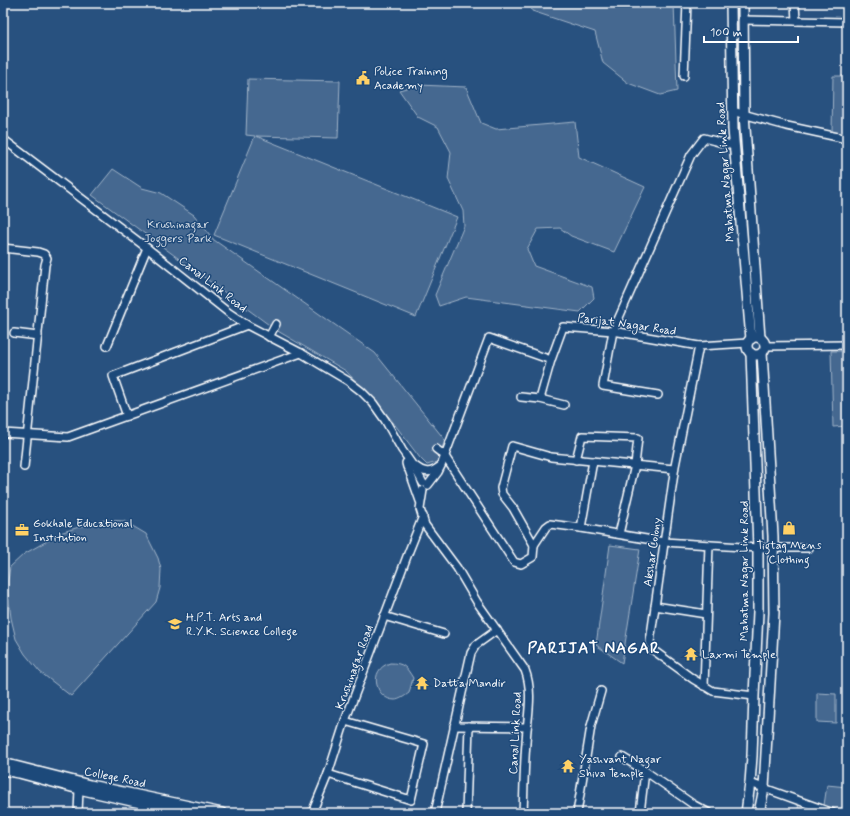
<svg xmlns="http://www.w3.org/2000/svg" width="850" height="816" font-family="Mynerve,sans-serif">
  <style>
    .green { fill: #446890; stroke: #a2b4c8 }
    .lines { fill: none; stroke-linecap: round; stroke-linejoin: round }
    .minor-casing { stroke: #fff; stroke-width: 10 }
    .major-casing { stroke: #fff; stroke-width: 12 }
    .minor { stroke: #1f4a7a; stroke-width: 7 }
    .major { stroke: #1f4a7a; stroke-width: 9 }
    .labels { text-anchor: middle; stroke-width: 3; stroke-linejoin: round; paint-order: stroke }
    .poi-label { font-size: 12px; fill: #fff; stroke: #1f4a7a; text-anchor: start }
    .street-label { font-size: 12px; fill: #fff; stroke: #1f4a7a }
    .park-label { font-size: 12px; fill: #dae1e9; stroke: #1f4a7a }
    .district-label { font-size: 16px; font-weight: bold; letter-spacing: 1px; fill: #fff; stroke: #1f4a7a }
  </style>
  <rect width="100%" height="100%" fill="#28517f"/>
  <filter id="ink" filterUnits="userSpaceOnUse"><feTurbulence type="fractalNoise" baseFrequency=".025" numOctaves="2"/><feDisplacementMap in="SourceGraphic" scale="8" xChannelSelector="R" yChannelSelector="G"/><feConvolveMatrix kernelMatrix="1 2 1 2 8 2 1 2 1" color-interpolation-filters="sRGB"/></filter>
  <g filter="url(#ink)">
    <g class="green">
      <polygon points="531,3 674,3 677,91 660,95 628,83 603,63 595,32 532,11"/>
      <polygon points="833,76 847,76 847,135 832,132"/>
      <polygon points="248,79 340,81 338,138 256,136 457,217 416,317 214,235 255,136 246,135"/>
      <polygon points="418,85 466,87 481,123 496,129 575,122 579,157 645,187 614,252 571,236 560,228 538,229 527,249 534,266 592,287 594,298 580,312 466,297 439,306 435,295 464,226 463,211 448,179 451,152 438,127 418,117 399,90"/>
      <polygon points="113,169 142,188 161,193 194,215 214,240 375,353 445,440 437,462 427,465 420,458 389,417 346,371 276,330 92,195"/>
      <polygon points="831,351 847,351 847,426 833,427"/>
      <polygon points="105,520 124,521 146,534 158,558 161,569 160,588 156,602 71,696 40,672 25,654 16,639 11,618 8,592 8,581 10,567 24,554 63,532 92,523"/>
      <polygon points="610,545 640,549 622,663 596,645"/>
      <path d="M390,663C404,663 406,667 413,678L409,693C405,696 399,700 395,700C376,700 367,670 390,663Z"/>
      <polygon points="817,693 836,694 836,723 817,722"/>
      <polygon points="827,785 847,787 847,813 797,813 799,804 823,812"/>
    </g>
    <g class="lines">
      <g class="minor-casing">
        <g id="minor">
          <polyline points="795,3 796,21"/>
          <polyline points="846,3 847,22"/>
          <polyline points="743,20 847,22"/>
          <polyline points="684,76 687,3"/>
          <polyline points="732,111 787,126 847,139"/>
          <polyline points="3,139 147,248 229,313 247,325 301,353 348,381 361,391 373,403 385,420 402,450 416,470 423,483"/>
          <polyline points="3,248 38,252 44,254 47,258 45,265 24,467"/>
          <polyline points="14,333 38,336"/>
          <polyline points="269,337 276,324"/>
          <polyline points="107,346 147,248"/>
          <polyline points="699,346 675,466 650,642 653,650 693,679 713,691 754,696"/>
          <polyline points="765,346 847,345"/>
          <polyline points="551,360 540,399 564,405"/>
          <polyline points="658,395 603,386 613,331 691,155 704,138 734,146"/>
          <polyline points="521,397 540,399"/>
          <polyline points="127,416 113,376 247,325"/>
          <polyline points="3,433 68,437 301,353"/>
          <polyline points="436,449 444,455 514,562 521,564 533,557 534,545 513,508 502,494 501,488 512,446 551,457 674,469"/>
          <polyline points="576,460 582,436 638,438 635,465 619,534"/>
          <path d="M415,466C424,473 430,474 439,467"/>
          <polyline points="408,467 420,501"/>
          <polyline points="428,485 438,472 441,466 489,338 551,360 563,327 613,331 699,346 748,343"/>
          <path d="M423,490L420,509L425,525L457,568L477,602L525,670C534,693 527,718 526,743C524,766 524,790 523,813"/>
          <polyline points="581,528 593,461"/>
          <polyline points="534,545 546,527 550,524 581,528 664,542 758,548 809,548"/>
          <polyline points="655,606 706,614"/>
          <polyline points="384,616 444,634"/>
          <polyline points="704,686 709,545"/>
          <polyline points="454,726 527,727"/>
          <polyline points="622,757 645,771 640,813"/>
          <polyline points="645,771 694,805 709,813"/>
          <polyline points="328,774 411,800 424,744 345,721"/>
          <polyline points="750,783 833,813"/>
          <polyline points="78,813 79,789"/>
          <polyline points="312,813 328,774 345,721 409,551 423,516"/>
          <polyline points="435,813 471,653 476,645 497,630"/>
          <polyline points="466,813 469,726"/>
          <polyline points="577,813 591,726 601,691"/>
        </g>
      </g>
      <g class="major-casing">
        <g id="major">
          <polyline points="731,3 733,129 751,339"/>
          <polyline points="743,3 744,114 760,338"/>
          <circle cx="756" cy="346" r="9"/>
          <polyline points="407,463 408,467"/>
          <polyline points="3,763 90,785 222,813"/>
          <polyline points="3,770 19,773 79,789 184,813"/>
          <polyline points="746,813 750,783 752,756 754,696 758,612 758,548 751,353"/>
          <polyline points="759,813 764,788 774,613 773,536 762,353"/>
        </g>
      </g>
      <use href="#minor" class="minor"/>
      <use href="#major" class="major"/>
    </g>
  </g>
  <defs>
    <g id="civic-bare" transform="scale(1.08)"><path d="M-.6-6.5H3V-4.5H.6V-3L4-1V1h2V6H-6V1h2V-1L-.6-3ZM-1.2 2.5V6h2.4V2.5Z" fill="#ffd166" stroke="#1f4a7a" stroke-width="2.5" paint-order="stroke"/></g>
    <g id="shop-bare" transform="scale(1.08)"><path d="M-5-2.5h2.3a2.7 3.5 0 0 1 5.4 0H5L5.5 6h-11ZM-1.5-2.5h3a1.5 2.3 0 0 0-3 0Z" fill="#ffd166" stroke="#1f4a7a" stroke-width="2.5" paint-order="stroke"/></g>
    <g id="office-bare" transform="scale(1.08)"><path d="M-6-3h4V-5.5h4V-3h4V5H-6ZM-1-4.5V-3h2v-1.5ZM-6 0V1H6V0Z" fill="#ffd166" stroke="#1f4a7a" stroke-width="2.5" paint-order="stroke"/></g>
    <g id="university-bare" transform="scale(1.08)"><path d="M0-5L7-2L0 1L-7-2ZM-4 1L0 2.5L4 1V4Q0 6-4 4Z" fill="#ffd166" stroke="#1f4a7a" stroke-width="2.5" paint-order="stroke"/></g>
    <g id="temple-bare" transform="scale(1.08)"><path d="M0-6L5-2H3V0L6.5 2.5H4V6H1.5V3h-3V6H-4V2.5H-6.5L-3 0V-2H-5Z" fill="#ffd166" stroke="#1f4a7a" stroke-width="2.5" paint-order="stroke"/></g>
  </defs>
  <g fill-rule="evenodd">
    <use href="#civic-bare" x="363" y="78"/>
    <use href="#shop-bare" x="789" y="528"/>
    <use href="#office-bare" x="22" y="530"/>
    <use href="#university-bare" x="175" y="624"/>
    <use href="#temple-bare" x="691" y="654"/>
    <use href="#temple-bare" x="422" y="683"/>
    <use href="#temple-bare" x="568" y="766"/>
  </g>
  <g class="labels">
    <g class="poi-label">
      <text x="374" y="75">Police Training<tspan x="374" dy="14">Academy</tspan></text>
      <text x="33" y="527">Gokhale Educational<tspan x="33" dy="14">Institution</tspan></text>
      <text x="789" y="549" text-anchor="middle">Tigtag Mens<tspan x="789" dy="14">Clothing</tspan></text>
      <text x="186" y="621">H.P.T. Arts and<tspan x="186" dy="14">R.Y.K. Science College</tspan></text>
      <text x="702" y="658">Laxmi Temple</text>
      <text x="433" y="687">Datta Mandir</text>
      <text x="579" y="763">Yashvant Nagar<tspan x="579" dy="14">Shiva Temple</tspan></text>
    </g>
    <g class="street-label">
      <text transform="translate(725 172) rotate(-94)" y="4">Mahatma Nagar Link Road</text>
      <text transform="translate(213 284) rotate(38)" y="4">Canal Link Road</text>
      <text transform="translate(627 324) rotate(8)" y="4">Parijat Nagar Road</text>
      <text transform="translate(652 552) rotate(-82)" y="4">Akshar Colony</text>
      <text transform="translate(744 571) rotate(-90)" y="4">Mahatma Nagar Link Road</text>
      <text transform="translate(354 667) rotate(-70)" y="4">Krushinagar Road</text>
      <text transform="translate(515 733) rotate(-87)" y="4">Canal Link Road</text>
      <text transform="translate(115 777) rotate(12)" y="4">College Road</text>
    </g>
    <g class="park-label">
      <text x="178" y="228">Krushinagar<tspan x="178" dy="14">Joggers Park</tspan></text>
    </g>
    <g class="district-label">
      <text x="594" y="653">PARIJAT NAGAR</text>
    </g>
  </g>
  <rect width="850" height="816" fill="none" stroke="#1f4a7a" stroke-width="16"/>
  <rect x="8" y="8" width="834" height="800" fill="none" stroke="#fff" stroke-width="1.5" filter="url(#ink)"/>
  <path d="M704 36v6h94v-6" fill="none" stroke="#ffffff" stroke-width="2"/>
  <text x="710" y="36" font-size="12" fill="#ffffff" stroke="#1f4a7a" stroke-width="3" paint-order="stroke">100 m</text>
</svg>
